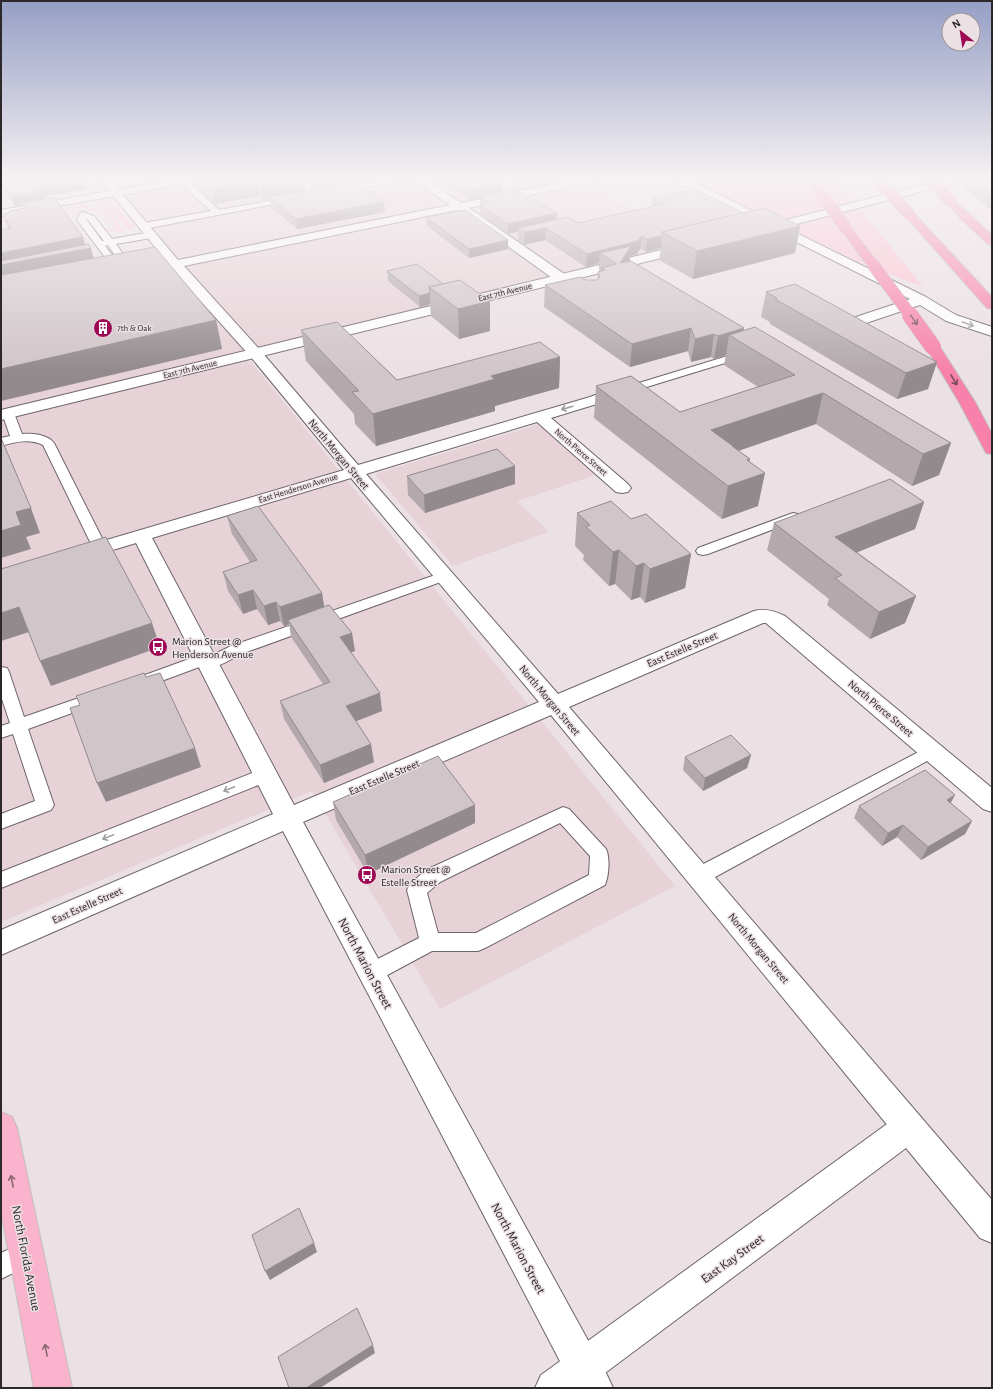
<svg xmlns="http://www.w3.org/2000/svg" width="993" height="1389" font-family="'Alegreya Sans',sans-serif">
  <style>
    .built { fill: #e6d2d7 }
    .green { fill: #fdc2d3 }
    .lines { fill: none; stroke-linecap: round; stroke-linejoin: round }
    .service-casing { stroke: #6f6568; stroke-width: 2 }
    .minor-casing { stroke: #6f6568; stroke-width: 2 }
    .tertiary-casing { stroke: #6f6568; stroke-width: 2 }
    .primary-casing { stroke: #c0bfbf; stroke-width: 2 }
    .motorway-casing { stroke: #c0bfbf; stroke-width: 2 }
    .service { fill: #fff; fill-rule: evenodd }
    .minor { fill: #fff; fill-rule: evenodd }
    .tertiary { fill: #fff; fill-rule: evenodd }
    .primary { fill: #fab3cc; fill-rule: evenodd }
    .motorway { fill: #f781aa; fill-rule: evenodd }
    .motorway-bridge-far1-casing { stroke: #c0bfbf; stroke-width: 13; stroke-linecap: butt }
    .motorway-bridge-casing { stroke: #c0bfbf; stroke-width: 17; stroke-linecap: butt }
    .motorway-bridge-far1 { stroke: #f781aa; stroke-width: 12 }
    .motorway-bridge { stroke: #f781aa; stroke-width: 16 }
    .wall { fill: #b3a9ac }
    .shaded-wall { fill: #928a8c }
    .building { fill: #d0c5c8; stroke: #928a8c }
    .oneway { stroke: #7e4c5d }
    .oneway2 { stroke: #a09f9f }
    .oneway3 { stroke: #896773 }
    .labels { text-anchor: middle; stroke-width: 3; stroke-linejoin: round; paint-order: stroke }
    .far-street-label { font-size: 9px; fill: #2d292a; stroke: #ebe0e3 }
    .far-poi-label { font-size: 9px; fill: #2d292a; stroke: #ebe0e3; text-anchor: start }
    .street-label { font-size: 11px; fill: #2d292a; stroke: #ebe0e3 }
    .poi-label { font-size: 11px; fill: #2d292a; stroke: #ebe0e3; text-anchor: start }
    .near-street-label { font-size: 13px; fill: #2d292a; stroke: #ebe0e3 }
  </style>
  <rect width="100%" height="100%" fill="#ebe0e3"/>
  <g class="built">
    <polygon points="210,178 574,178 697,243 244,353 675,886 440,1009 312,791 1,922 1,303 184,266 119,194"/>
    <polygon points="553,420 608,471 517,501 549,532 453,566 375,474"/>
  </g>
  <g class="green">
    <polygon points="685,178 833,178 855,203 777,222"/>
    <polygon points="107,203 118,208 134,228 129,230"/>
    <polygon points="87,205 91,209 105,207 125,231 107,231 106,229 117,227 102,209 88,211 85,207 1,222 1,220"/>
    <polygon points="860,209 923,287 854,260 796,232 793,226"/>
  </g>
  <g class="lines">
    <g class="service-casing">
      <g id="service">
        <polygon points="394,178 409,178 405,180 342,192 338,190 342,188"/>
        <polygon points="180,179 186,179 219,210 291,197 295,199 291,201 144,229 141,228 140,226 141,224 144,223 211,211 180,183"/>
        <polygon points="300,179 306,179 318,195 317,197 311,197 299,181"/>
        <path d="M83,212L94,216L112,239L151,232L155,235L151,238L116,244L123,254L122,256C116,262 108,270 99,268L97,266L107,260L77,220L80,213ZM86,219L88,220L104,241H102ZM108,245L114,254L112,255L105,246Z"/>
        <polygon points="744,351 748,352 749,354 748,356 627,393 619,393 617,391 619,389"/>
        <path d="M8,410L12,411L14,413L22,434C32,433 47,434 54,443L107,548L105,551L100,552L95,551L93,548L43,445C29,438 15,442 1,446V438L10,436L2,413L4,411Z"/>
        <polygon points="793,513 798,514 800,517 798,520 708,554 703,555 698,554 696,551 698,548"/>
        <path d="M444,572L449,573L451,576L449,579L241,654C231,659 213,672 202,666L140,689L134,687L132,683L134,679L200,655L205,654L211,656L231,646Z"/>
        <polygon points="1,667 7,668 9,672 24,717 99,691 105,693 107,697 105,701 28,729 54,805 51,810 1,829 1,814 35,801 13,734 1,738 1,726 10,723 1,696"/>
        <polygon points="932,745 938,747 940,751 938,755 706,882 699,884 692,882 690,876 692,870"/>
        <polygon points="265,768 271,770 274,775 271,780 1,888 1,872"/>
        <path d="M563,807L569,809L606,849C610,858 609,875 605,885L485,948L478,951H432L378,980L371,982L364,980L361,973L364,966L419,938L407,890L410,884L426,870ZM560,823L590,856L589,875L476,933H438L427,893L440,882Z"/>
        <polygon points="26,1241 35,1244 38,1253 35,1262 1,1279 1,1253"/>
      </g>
    </g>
    <g class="minor-casing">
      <g id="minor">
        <path d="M99,178H109L178,260L450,205L412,180L411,178H423L461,203L583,178H603L602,180L598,181L469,208L586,289L588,292L586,295H576L457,210L184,266L260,350L358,465L590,397L595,395L600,397L603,400L600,403L551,418L628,484L631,488L628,492L622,493L616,492L537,422L366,474L558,694L754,611C765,608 775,611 785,616L992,788V812L983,809L766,623H763L569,707L920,1116L925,1127L920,1138L909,1143L898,1138L551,715L303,822L607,1375L613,1388H574L283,831L1,955V930L273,814L136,543L83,559L76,557L74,553L76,549L344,470L250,356L172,269L163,271L159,270L157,267L159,264L167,262ZM351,478L539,702L294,805L152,538Z"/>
        <polygon points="672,178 685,178 926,297 956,315 992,327 992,336 946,321 920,305 866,323 861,324 856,323 854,320 856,317 910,299 673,180"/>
      </g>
    </g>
    <g class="tertiary-casing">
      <g id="tertiary">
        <polygon points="184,178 206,178 201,181 1,216 1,210"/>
        <polygon points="950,178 967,178 966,180 762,233 758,231 756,229 758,227"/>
        <polygon points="690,243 694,244 696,247 694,250 1,420 1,410"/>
        <polygon points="909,1111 920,1116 992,1200 992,1243 980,1238 906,1148 585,1388 535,1388 541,1375 898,1116"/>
      </g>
    </g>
    <g class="primary-casing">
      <polygon id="primary" points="1,1112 12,1117 17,1128 72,1388 34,1388 1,1211"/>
    </g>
    <g class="motorway-casing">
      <g id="motorway">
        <polygon points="805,178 815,178 824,190 823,192 815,192"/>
        <path d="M951,198C955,199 985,229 992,235V245L988,244L961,219L945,201Z"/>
        <polygon points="909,211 913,212 992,297 992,309 987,308 905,216 903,214 905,212"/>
        <polygon points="845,223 849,225 878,263 880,266 878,269 870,269 839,227 841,225"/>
        <polygon points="933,343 938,344 940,347 975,402 992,434 992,454 986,453 984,449 959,402 926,347 928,344"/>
      </g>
    </g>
    <use href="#service" class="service"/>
    <use href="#minor" class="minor"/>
    <use href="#tertiary" class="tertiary"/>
    <use href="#primary" class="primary"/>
    <use href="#motorway" class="motorway"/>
    <g class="motorway-bridge-far1-casing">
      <g id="motorway-bridge-far1">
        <polyline points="877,178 909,214"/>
        <polyline points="927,178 951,201"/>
        <polyline points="819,190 845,227"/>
        <polyline points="874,266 911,316"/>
      </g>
    </g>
    <g class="motorway-bridge-casing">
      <polyline id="motorway-bridge" points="910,315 933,347"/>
    </g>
    <use href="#motorway-bridge-far1" class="motorway-bridge-far1"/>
    <use href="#motorway-bridge" class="motorway-bridge"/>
  </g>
  <g class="wall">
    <polygon points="1,178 84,180 86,189 44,196 45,199 83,237 85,244 94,258 216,320 222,349 8,229 3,214 9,213 9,211 24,208 22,205 15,206 3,189 1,189"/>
    <polygon points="192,178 304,178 306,190 315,188 307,178 305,178 355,178 355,181 385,212 297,229 271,207 270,199 264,200 259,196 215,204 193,184"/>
    <polygon points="448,178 492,178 502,193 557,213 556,220 578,223 652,207 653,198 743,213 800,226 795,253 693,279 659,260 661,248 646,252 640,249 637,254 630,256 630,261 744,328 743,331 951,443 939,475 912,486 816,424 738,451 750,459 749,461 758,506 722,519 594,418 596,386 680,412 758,387 724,365 726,355 714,359 711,357 691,362 688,351 630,367 544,307 545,285 586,280 597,280 598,272 599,272 599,263 586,267 545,240 524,245 518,241 518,232 508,234 480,215 480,197 470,200 448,186"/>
    <polygon points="967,178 992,178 992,211 964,187"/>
    <polygon points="426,217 508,249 469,258 427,226"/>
    <polygon points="387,271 443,284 490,301 490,331 459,339 431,316 430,304 420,307 388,281"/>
    <polygon points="766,292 937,362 928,389 897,399 770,324 770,322 761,317"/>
    <polygon points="301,330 397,380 560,357 559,388 495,406 495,411 376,446 355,424 354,414 306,361"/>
    <polygon points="407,476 515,484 425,513 408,495"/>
    <polygon points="924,502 915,529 857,552 916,596 905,623 870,639 827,605 829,599 767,550 774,523"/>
    <polygon points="577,513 631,519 691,554 685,588 645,603 640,597 631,600 615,584 609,586 583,560 584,555 575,546"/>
    <polygon points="227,516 322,593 324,607 355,651 351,652 382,711 356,721 374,762 324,783 284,719 280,701 323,684 291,637 289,624 284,626 280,621 268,625 257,609 243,614 228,591 223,572 250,562 232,534"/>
    <polygon points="751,755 747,768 703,791 683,770 685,757"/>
    <polygon points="333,802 475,805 475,823 368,874 336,820"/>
    <polygon points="951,803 972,821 965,834 921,860 897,837 882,846 854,818 859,806"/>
  </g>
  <g class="shaded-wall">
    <polygon points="297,178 304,178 306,192 270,197 270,199 264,200 261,185"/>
    <polygon points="315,178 355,178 356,183 317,190"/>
    <polygon points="84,180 86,189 44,196 46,201 22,203 22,205 15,206 12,197 40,187"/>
    <polygon points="256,181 259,196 215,204 212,189"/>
    <polygon points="1,182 3,189 1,189"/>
    <polygon points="502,183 502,193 470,200 469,190"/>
    <polygon points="384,202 385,212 297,229 296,219"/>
    <polygon points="557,213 556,223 518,228 518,232 508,234 508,224"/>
    <polygon points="800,226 795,253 693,279 697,251"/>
    <polygon points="546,228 545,240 524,245 525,232"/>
    <polygon points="642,236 640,249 637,254 630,256 629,267 600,253 599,263 586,267 587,254"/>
    <polygon points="662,236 661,248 646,252 647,239"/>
    <polygon points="83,237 86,248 91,248 98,275 1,294 1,253"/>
    <polygon points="508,240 508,249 469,258 469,249"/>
    <polygon points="430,293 430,304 420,307 419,296"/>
    <polygon points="490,301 490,331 459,339 458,309"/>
    <polygon points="216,320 222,349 1,401 1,369"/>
    <polygon points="691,328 688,351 630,367 632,344"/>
    <polygon points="744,328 741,342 729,335 726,355 714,359 718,336"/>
    <polygon points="714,334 711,357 691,362 695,339"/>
    <polygon points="560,357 559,388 495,406 495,411 376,446 373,414 491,376"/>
    <polygon points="937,362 928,389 897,399 906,373"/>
    <polygon points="823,393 816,424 732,453 711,430"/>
    <polygon points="951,443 939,475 912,486 923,454"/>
    <polygon points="750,459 745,480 765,473 758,506 722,519 728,486 747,460"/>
    <polygon points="515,466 515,484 425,513 424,495"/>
    <polygon points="924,502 915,529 828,564 835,537"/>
    <polygon points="31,508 40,533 26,537 31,549 1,558 1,531 16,512"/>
    <polygon points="619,550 615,584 609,586 613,552"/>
    <polygon points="691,554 685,588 645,603 650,569"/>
    <polygon points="644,563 640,597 631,600 636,566"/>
    <polygon points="253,590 257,609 243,614 238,595"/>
    <polygon points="322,593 325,612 288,620 289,624 284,626 280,607"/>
    <polygon points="916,596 905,623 870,639 879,612"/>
    <polygon points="276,602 280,621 268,625 264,606"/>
    <polygon points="19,607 29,632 1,641 1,613"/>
    <polygon points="152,623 160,647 51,686 40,661"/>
    <polygon points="352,633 355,651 343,655 340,637"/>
    <polygon points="380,693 382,711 349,724 346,706"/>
    <polygon points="371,744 374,762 324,783 320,765"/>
    <polygon points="195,748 201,767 106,802 97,783"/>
    <polygon points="751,755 747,768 703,791 705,778"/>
    <polygon points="955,795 948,808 947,800"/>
    <polygon points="475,805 475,823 368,874 365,855"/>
    <polygon points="972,821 965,834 921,860 928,847"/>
    <polygon points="903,825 897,837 882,846 888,833"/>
    <polygon points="314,1243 317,1252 270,1280 265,1271"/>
    <polygon points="373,1345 375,1353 320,1388 306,1388"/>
  </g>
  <g class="building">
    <polygon points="1,178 82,178 84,180 40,187 43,191 12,197 1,181"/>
    <polygon points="200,178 300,178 261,185 256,181 212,189"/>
    <polygon points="451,178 492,178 502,183 469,190"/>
    <polygon points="981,178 992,178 992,187"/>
    <polygon points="355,181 384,202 296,219 270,197"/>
    <polygon points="694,189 743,213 662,232 662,236 647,239 642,236 638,241 587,254 546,228 525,232 518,228 567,217 578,223 665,204 653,198"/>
    <polygon points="513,190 517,192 520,192 557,213 508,224 480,205 489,203 480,197"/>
    <polygon points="54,197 83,237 1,253 1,230 11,228 3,214 10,212 9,211 25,208 22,203"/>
    <polygon points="764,208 800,226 697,251 662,232"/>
    <polygon points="465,210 508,240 469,249 426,217"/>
    <polygon points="88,244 91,248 1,265 1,261"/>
    <polygon points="631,246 620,263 631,261 744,328 718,336 714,334 695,339 691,328 632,344 545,285 580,277 586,280 597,280 600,277 598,272 605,270 601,268 617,264 600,253"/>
    <polygon points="155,247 216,320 1,369 1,275"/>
    <polygon points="417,264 443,284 429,287 430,293 419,296 387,271"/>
    <polygon points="460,280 490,301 458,309 429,287"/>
    <polygon points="795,284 937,362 906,373 775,299 777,298 766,292"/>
    <polygon points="337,322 397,380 540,342 560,357 491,376 495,379 373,414 352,392 359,391 301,330"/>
    <polygon points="755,327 951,443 923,454 823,393 711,430 733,446 732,446 750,459 747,460 765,473 728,486 596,386 631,376 680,412 795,375 729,335"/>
    <polygon points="1,438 31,508 16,512 21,525 1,531"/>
    <polygon points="497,449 515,466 424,495 407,476"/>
    <polygon points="890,479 924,502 835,537 916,596 879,612 835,578 842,575 774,523"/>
    <polygon points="611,501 631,519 646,514 691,554 650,569 644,563 636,566 619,550 613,552 586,527 590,525 577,513"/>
    <polygon points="258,506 322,593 280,607 276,602 264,606 253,590 238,595 223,572 257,560 227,516"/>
    <polygon points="106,537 152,623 40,661 19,607 1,613 1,569"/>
    <polygon points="329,605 352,633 340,637 380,693 346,706 371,744 320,765 280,701 330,682 288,620"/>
    <polygon points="144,673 146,677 160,673 195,748 97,783 70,708 80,705 76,696"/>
    <polygon points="731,735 751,755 705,778 685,757"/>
    <polygon points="438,756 475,805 365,855 333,802"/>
    <polygon points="925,770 955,795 947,800 972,821 928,847 903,825 888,833 859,806"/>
    <polygon points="299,1208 314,1243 265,1271 252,1235"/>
    <polygon points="357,1308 373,1345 306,1388 289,1388 278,1357"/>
  </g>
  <defs><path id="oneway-shaft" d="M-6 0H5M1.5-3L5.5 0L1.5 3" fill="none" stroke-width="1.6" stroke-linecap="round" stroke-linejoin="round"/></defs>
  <g class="oneway">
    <use href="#oneway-shaft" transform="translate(914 320) rotate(55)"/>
    <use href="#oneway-shaft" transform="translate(954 380) rotate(59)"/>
  </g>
  <g class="oneway2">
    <use href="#oneway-shaft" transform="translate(968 324) rotate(20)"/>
    <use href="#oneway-shaft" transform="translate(567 408) rotate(164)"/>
    <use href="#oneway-shaft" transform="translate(229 789) rotate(158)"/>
    <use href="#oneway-shaft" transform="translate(108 837) rotate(158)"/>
  </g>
  <g class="oneway3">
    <use href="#oneway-shaft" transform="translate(12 1181) rotate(-101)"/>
    <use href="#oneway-shaft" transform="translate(46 1350) rotate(-101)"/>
  </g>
  <linearGradient id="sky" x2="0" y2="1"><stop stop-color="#959ec5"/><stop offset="0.48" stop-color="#f6f1f2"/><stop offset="1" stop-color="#f6f1f2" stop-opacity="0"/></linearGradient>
  <rect width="993" height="372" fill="url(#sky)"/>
  <defs>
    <g id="building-disc" transform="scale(1)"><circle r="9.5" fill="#9d0954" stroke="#ebe0e3"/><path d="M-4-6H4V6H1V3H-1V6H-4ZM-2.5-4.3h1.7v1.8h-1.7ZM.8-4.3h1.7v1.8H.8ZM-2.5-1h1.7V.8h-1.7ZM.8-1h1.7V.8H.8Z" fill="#fff"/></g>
    <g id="bus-disc" transform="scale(1)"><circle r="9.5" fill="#9d0954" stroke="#ebe0e3"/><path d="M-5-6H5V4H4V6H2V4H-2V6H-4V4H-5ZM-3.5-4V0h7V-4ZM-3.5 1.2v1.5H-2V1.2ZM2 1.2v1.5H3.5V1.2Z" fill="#fff"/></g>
  </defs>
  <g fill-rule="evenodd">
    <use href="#building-disc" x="103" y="328"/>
    <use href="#bus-disc" x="158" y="647"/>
    <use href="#bus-disc" x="367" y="875"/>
  </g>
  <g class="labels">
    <g class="far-street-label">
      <text transform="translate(505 292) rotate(-14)" y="3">East 7th Avenue</text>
      <text transform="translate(190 369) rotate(-14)" y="3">East 7th Avenue</text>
      <text transform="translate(581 452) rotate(41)" y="3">North Pierce Street</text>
      <text transform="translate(298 488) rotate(-17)" y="3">East Henderson Avenue</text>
    </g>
    <g class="far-poi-label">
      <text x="117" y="331">7th &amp; Oak</text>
    </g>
    <g class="street-label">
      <text transform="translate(339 454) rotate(50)" y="4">North Morgan Street</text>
      <text transform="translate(682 649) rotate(-23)" y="4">East Estelle Street</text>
      <text transform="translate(550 700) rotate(50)" y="4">North Morgan Street</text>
      <text transform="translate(881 708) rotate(40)" y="4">North Pierce Street</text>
      <text transform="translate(384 777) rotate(-23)" y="4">East Estelle Street</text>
      <text transform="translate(87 905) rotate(-24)" y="4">East Estelle Street</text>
      <text transform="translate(759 948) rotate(50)" y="4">North Morgan Street</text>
    </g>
    <g class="poi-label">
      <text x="172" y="645">Marion Street @<tspan x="172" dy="13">Henderson Avenue</tspan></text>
      <text x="381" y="873">Marion Street @<tspan x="381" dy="13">Estelle Street</tspan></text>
    </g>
    <g class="near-street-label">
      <text transform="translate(366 963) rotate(62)" y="5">North Marion Street</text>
      <text transform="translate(519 1248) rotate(62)" y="5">North Marion Street</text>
      <text transform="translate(27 1258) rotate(79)" y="5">North Florida Avenue</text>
      <text transform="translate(732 1258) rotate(-36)" y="5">East Kay Street</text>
    </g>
  </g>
  <rect width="993" height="1389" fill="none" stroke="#2d292a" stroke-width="4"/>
  <g transform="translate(961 32) rotate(330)"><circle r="19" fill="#ebe0e3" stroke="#9f9799"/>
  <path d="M0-3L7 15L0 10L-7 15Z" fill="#9d0954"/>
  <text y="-6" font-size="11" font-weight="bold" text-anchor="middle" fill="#2d292a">N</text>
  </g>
</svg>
